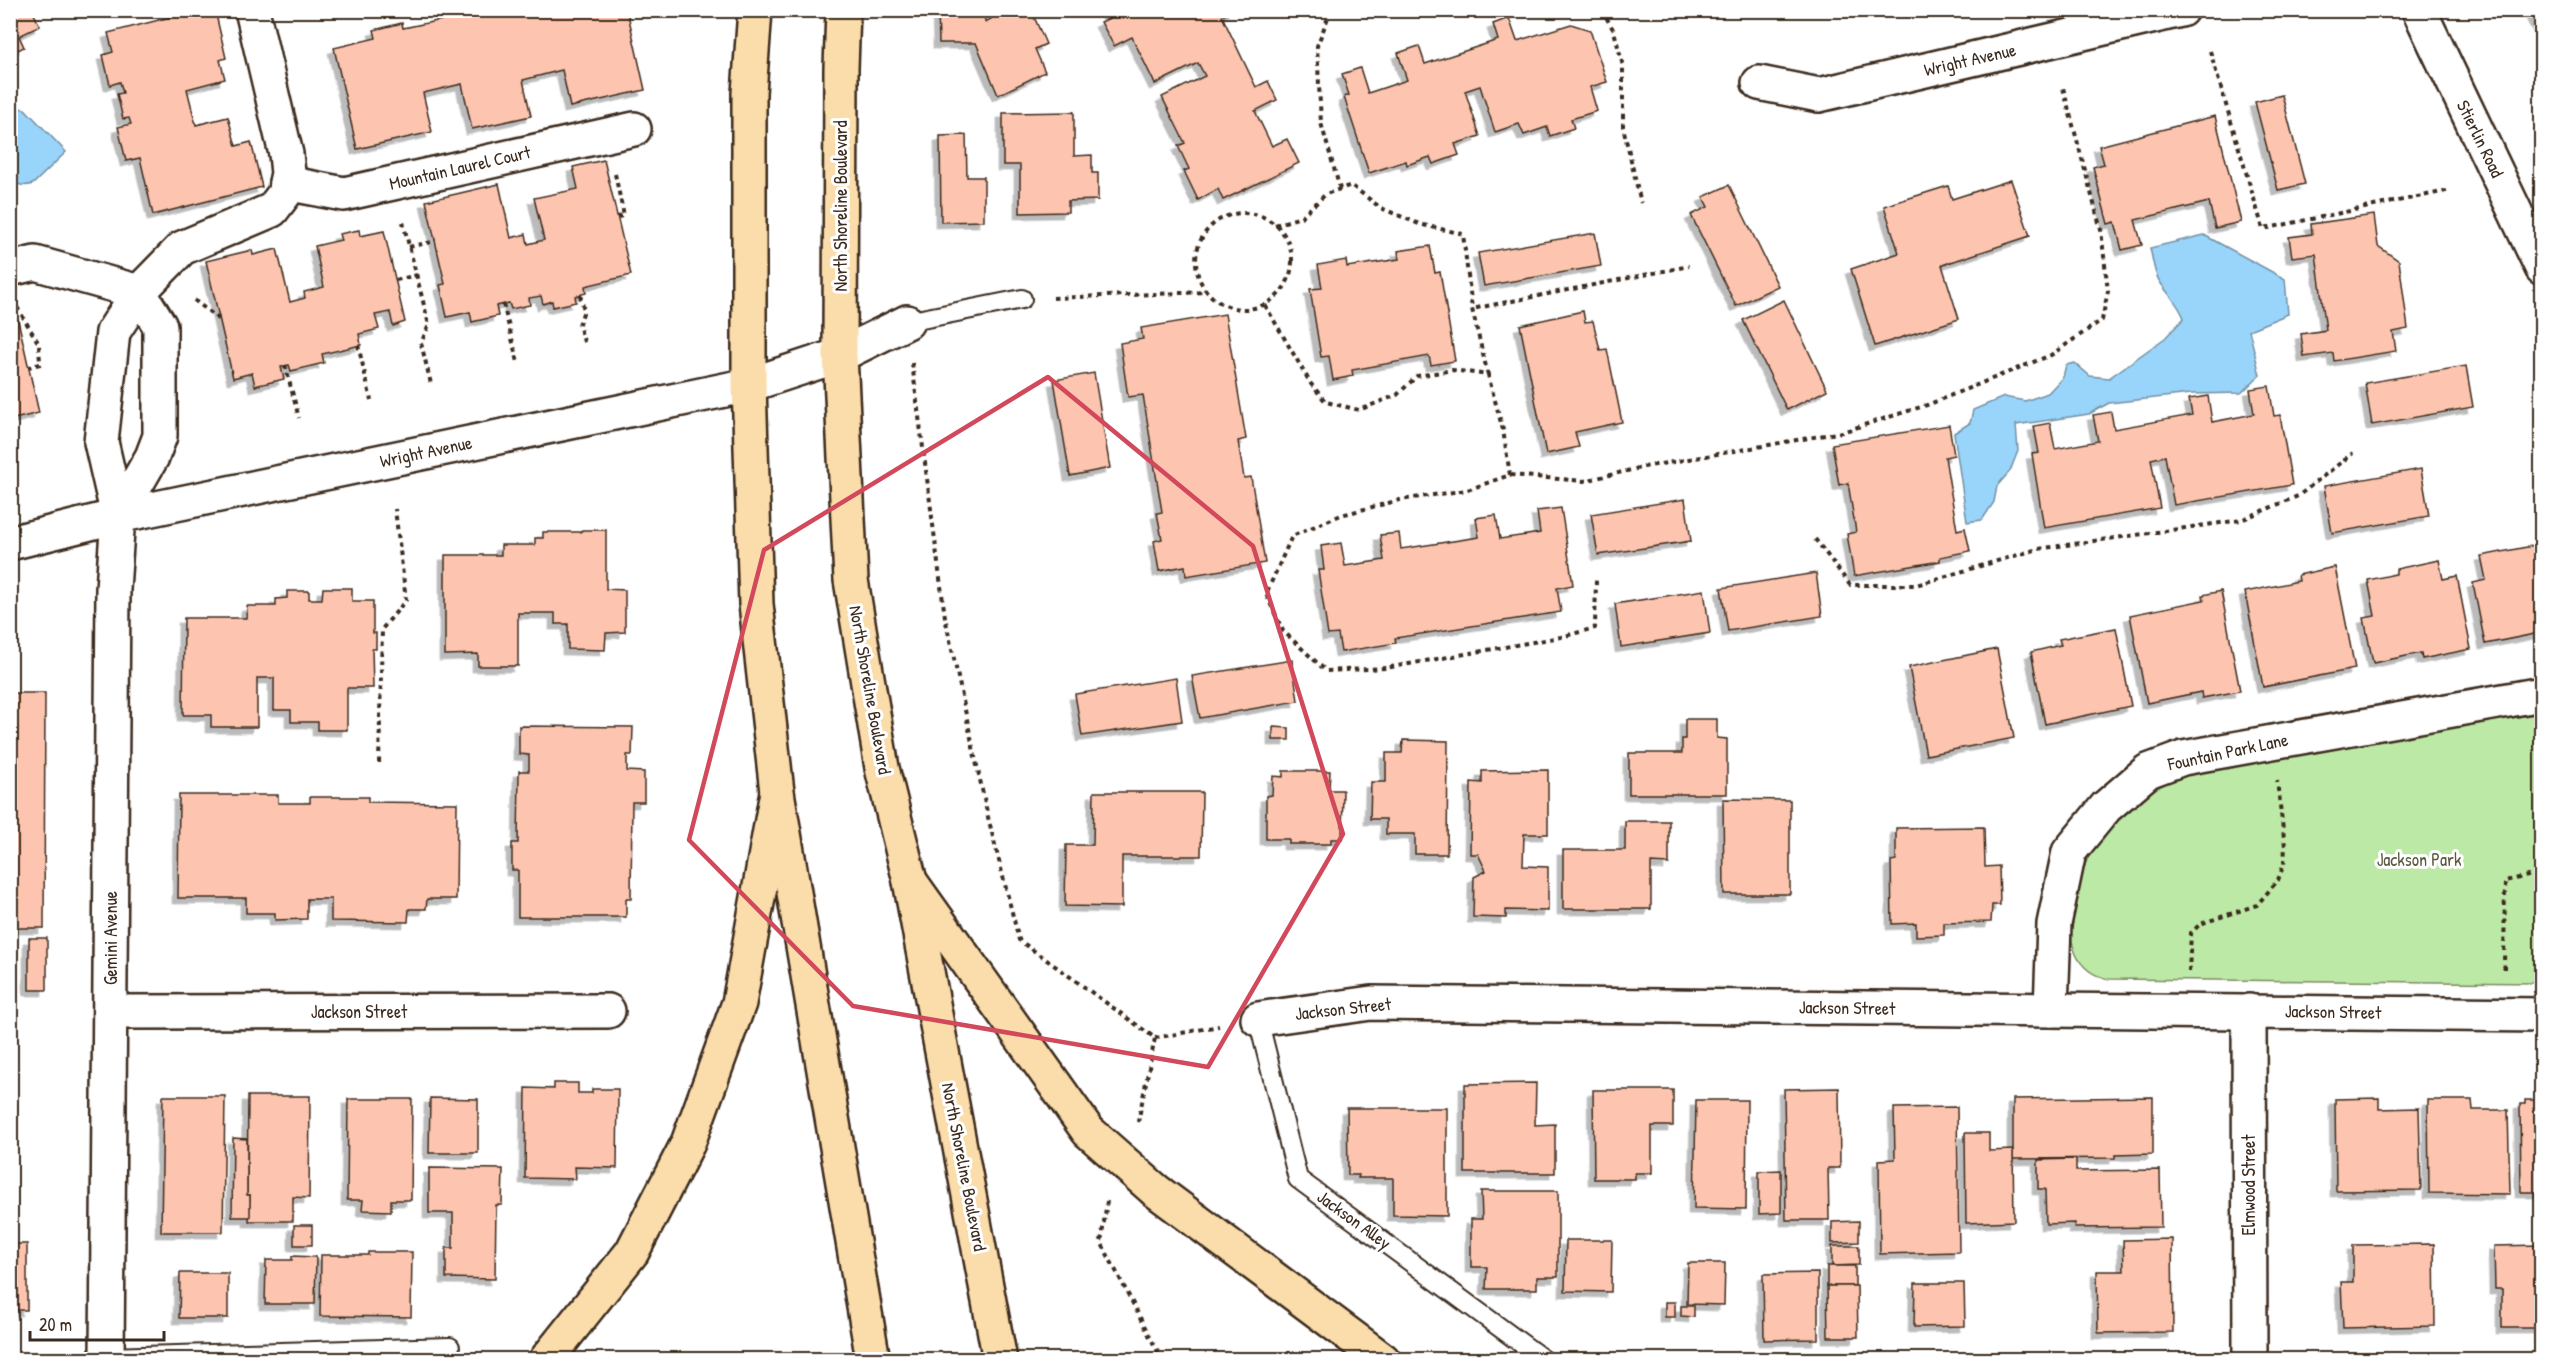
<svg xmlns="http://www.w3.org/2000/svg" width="2552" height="1370" font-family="'Patrick Hand',sans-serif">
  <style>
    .green { fill: #bde9a6; stroke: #7c8a62; stroke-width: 1.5 }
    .water { fill: #99d4fa; stroke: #7390a2; stroke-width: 1.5 }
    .building { fill: #fdc5b0; stroke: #3b2a1e; stroke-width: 1.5; filter: url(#shadow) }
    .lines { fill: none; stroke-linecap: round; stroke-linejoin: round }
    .service-casing { stroke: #3b2a1e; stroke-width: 22 }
    .minor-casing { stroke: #3b2a1e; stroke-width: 38 }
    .primary-casing { stroke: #3b2a1e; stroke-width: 38 }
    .trunk-casing { stroke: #3b2a1e; stroke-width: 38 }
    .path { stroke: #3b2a1e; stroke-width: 4; stroke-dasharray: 4.5 4.5; stroke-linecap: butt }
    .service { stroke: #fff; stroke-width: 18 }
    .minor { stroke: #fff; stroke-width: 33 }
    .primary { stroke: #fbddab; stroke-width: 33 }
    .trunk { stroke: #fbddab; stroke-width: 33 }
    .trunk-bridge-casing { stroke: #3b2a1e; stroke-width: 38; stroke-linecap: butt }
    .trunk-bridge { stroke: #fbddab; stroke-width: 33 }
    .marked { fill: none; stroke: #d1495b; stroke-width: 4.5; stroke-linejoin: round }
    .labels { text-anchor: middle; stroke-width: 6; stroke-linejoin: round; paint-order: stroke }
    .street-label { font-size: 18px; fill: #3b2a1e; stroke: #fff }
    .park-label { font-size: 18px; fill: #5c5a40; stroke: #fff }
  </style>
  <defs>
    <filter id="shadow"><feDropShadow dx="-5.5" dy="5.5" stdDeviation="0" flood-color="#0004"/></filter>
  </defs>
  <rect width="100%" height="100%" fill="#fff"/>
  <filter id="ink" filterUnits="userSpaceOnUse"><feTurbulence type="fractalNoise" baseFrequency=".0167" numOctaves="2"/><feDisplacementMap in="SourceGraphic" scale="12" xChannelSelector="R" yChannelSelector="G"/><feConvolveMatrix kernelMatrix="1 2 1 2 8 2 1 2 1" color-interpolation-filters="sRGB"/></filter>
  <g filter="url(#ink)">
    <path class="green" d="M2541,713V983L2109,979C2040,966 2079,854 2112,821C2138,795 2170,779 2203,769Z"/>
    <g class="water">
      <path d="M11,107L25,109L66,152L33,184C24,187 16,185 11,178V159L13,156L11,153Z"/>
      <path d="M2204,235L2285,279L2288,314L2249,330L2260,375L2241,393L2191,394L2109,403L2089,414L2016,425L2018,451L2010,471L1997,486L1994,502L1982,520L1967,522L1954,433L1970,423L1973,410L2004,397L2025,401L2048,393L2063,377L2066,365L2075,363L2090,376L2109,378L2165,338L2184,318C2178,303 2171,298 2162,285C2154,275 2153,260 2150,248Z"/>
    </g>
    <g class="building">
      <polygon points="10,10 32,10 40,26 19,36 24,47 10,54"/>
      <polygon points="198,10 215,10 226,58 220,60 225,79 187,89 196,125 228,117 236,146 251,142 262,187 153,215 140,158 126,161 118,127 131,124 129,118 123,119 117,94 123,93 120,82 110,85 103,55 113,52 108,33"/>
      <polygon points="445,10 473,10 473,12 503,10 503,13 516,10 627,10 645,90 570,107 562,70 523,80 531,116 472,129 462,84 423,93 432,132 357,149 334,48 376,38 374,30 402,23 403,28 447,19"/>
      <polygon points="938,10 984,10 985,22 991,19 990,17 1001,11 1003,14 1017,10 1019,14 1031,10 1046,44 1035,49 1045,72 998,95 976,43 939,43"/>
      <polygon points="1106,10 1234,10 1222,16 1256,87 1268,81 1277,100 1255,111 1272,146 1287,139 1299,163 1223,200 1218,189 1198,200 1184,171 1189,169 1178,146 1185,143 1162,97 1205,76 1198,63 1155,84 1132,37 1114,46 1101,22 1110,18"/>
      <polygon points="2530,10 2542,10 2542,33"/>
      <polygon points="1509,18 1517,41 1571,24 1590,30 1607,82 1590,87 1597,111 1571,119 1574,128 1550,136 1547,127 1524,135 1519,124 1495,132 1480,86 1465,91 1480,136 1455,144 1459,155 1433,164 1430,157 1407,165 1406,161 1369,173 1344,97 1349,95 1342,74 1360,68 1368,93 1407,80 1398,53 1419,46 1425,64 1498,40 1493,24"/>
      <polygon points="2282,95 2305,184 2278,190 2255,102"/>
      <polygon points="1074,112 1074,156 1092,155 1092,173 1098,173 1098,200 1068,201 1068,212 1020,213 1020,165 1003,165 1003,113"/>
      <polygon points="2215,116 2241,222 2215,228 2209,202 2135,220 2142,245 2122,250 2115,222 2108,224 2093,167 2104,164 2099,146"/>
      <polygon points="966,135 967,177 984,177 984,221 941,222 940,136"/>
      <polygon points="604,160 631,275 585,286 586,293 575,296 576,302 553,307 552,301 543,304 541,296 529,298 530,305 511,309 509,303 496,306 498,316 472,322 470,312 447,317 440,285 445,284 426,201 499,184 511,238 526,234 528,244 544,240 534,198 578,189 573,167"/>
      <polygon points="2011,180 2030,236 1942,265 1959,319 1875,346 1851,269 1899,253 1884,206 1948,186 1952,199"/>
      <polygon points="1729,185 1778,286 1736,306 1691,215 1708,207 1703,197"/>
      <polygon points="2374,215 2378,246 2399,261 2408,329 2393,332 2396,351 2334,361 2333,353 2304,357 2301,334 2326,330 2316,254 2292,257 2289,237 2312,234 2311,224"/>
      <polygon points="359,230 360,236 384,231 405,322 393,326 390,312 375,315 379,329 359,334 361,345 322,354 324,363 291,371 289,365 281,367 284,379 255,386 252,373 233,378 206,261 252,250 253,255 277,249 290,302 305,298 304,292 324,287 315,246 341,240 339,234"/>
      <polygon points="1595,233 1601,266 1484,286 1478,253"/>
      <polygon points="1430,246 1435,273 1440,272 1455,361 1431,365 1429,356 1352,370 1353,376 1333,380 1329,356 1321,357 1310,289 1322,288 1318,265 1346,260 1347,267 1399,259 1398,251"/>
      <polygon points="1784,300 1827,390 1787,410 1743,320"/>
      <polygon points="1583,311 1585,322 1593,321 1600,350 1607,349 1622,422 1575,432 1579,447 1546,454 1520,325"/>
      <polygon points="1225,314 1246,439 1238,441 1244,478 1251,477 1265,563 1186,576 1185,566 1159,571 1154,541 1162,539 1157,513 1162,512 1143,395 1128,397 1120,343 1143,339 1141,328"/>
      <polygon points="18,320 39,413 10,420 10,322"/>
      <polygon points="2466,366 2473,407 2372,425 2365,383"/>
      <polygon points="1094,373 1110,468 1070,476 1054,380"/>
      <polygon points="2269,386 2274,416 2280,415 2292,485 2174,505 2165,456 2151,459 2160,508 2044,528 2032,454 2039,453 2034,426 2050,423 2055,449 2098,441 2093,415 2111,412 2114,429 2192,415 2189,399 2208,396 2212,422 2254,414 2250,389"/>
      <polygon points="1949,425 1954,455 1945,457 1957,530 1965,528 1970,551 1940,557 1940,561 1854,576 1847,534 1856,532 1848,483 1839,485 1832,444"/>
      <polygon points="2421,469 2429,516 2332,533 2324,486"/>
      <polygon points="1685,499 1691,541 1598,555 1591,514"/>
      <polygon points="1561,508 1573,585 1557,588 1561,612 1395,638 1396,643 1341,652 1338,634 1328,635 1318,570 1324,570 1321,546 1341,543 1345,566 1384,560 1380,535 1399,533 1401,549 1479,537 1476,518 1496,515 1500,539 1540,533 1537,511"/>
      <polygon points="582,530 606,530 606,589 625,590 625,632 606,633 605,650 568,649 568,624 555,624 555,613 518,613 518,666 478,666 478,654 445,655 445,555 501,555 501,545 535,545 535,538 543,538 543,532 581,532"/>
      <polygon points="2542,544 2542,641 2540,633 2485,644 2473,583 2486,580 2481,556"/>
      <polygon points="2439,560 2443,579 2457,576 2471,649 2422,659 2421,653 2373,663 2364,618 2375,616 2368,580 2396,574 2396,569"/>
      <polygon points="2335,567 2355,669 2263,687 2245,592 2299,581 2298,575"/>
      <polygon points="1816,573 1822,616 1728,631 1721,588"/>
      <polygon points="323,588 352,588 352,601 373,601 373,633 376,633 376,649 372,649 373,688 347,688 347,730 318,730 318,722 291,722 291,710 274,710 274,678 257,678 257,727 211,727 211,715 183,715 184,618 246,618 247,606 276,606 276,599 287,598 287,591 309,591 309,599 322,599"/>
      <polygon points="1704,590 1710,633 1621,647 1615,604"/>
      <polygon points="2221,591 2240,691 2202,698 2201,692 2147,703 2130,615 2204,600 2203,595"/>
      <polygon points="2116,628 2131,706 2045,724 2031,652 2061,645 2059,639"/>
      <polygon points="1997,649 2014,738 1926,755 1909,667"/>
      <polygon points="1292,660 1298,701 1200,718 1192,676"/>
      <polygon points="1176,678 1182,721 1082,736 1075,694"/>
      <polygon points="10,693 45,693 44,928 10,928"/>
      <polygon points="1685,719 1717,719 1717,738 1727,739 1727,794 1629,794 1629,753 1682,753 1682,739 1685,739"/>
      <polygon points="519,726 633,727 632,755 627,755 627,771 644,772 644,802 632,802 631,899 626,899 626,917 518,917 518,870 512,870 512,843 518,843 519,771 529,771 529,755 519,754"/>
      <polygon points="1273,727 1289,728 1289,740 1273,740"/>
      <polygon points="1403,740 1448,741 1447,854 1415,854 1415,834 1386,834 1386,819 1370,819 1371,782 1386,782 1386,753 1402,753"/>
      <polygon points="1548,770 1548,834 1524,834 1523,866 1548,867 1548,911 1506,910 1506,918 1473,917 1474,877 1486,871 1478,854 1470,854 1471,782 1482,783 1482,771"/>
      <polygon points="1283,771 1330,771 1329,790 1343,790 1342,839 1331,839 1331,844 1289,844 1289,839 1266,839 1266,796 1272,795 1273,776 1283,777"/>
      <polygon points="1094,792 1202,792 1201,856 1122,856 1122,907 1065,906 1066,845 1093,845"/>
      <polygon points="179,795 278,795 278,803 310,803 310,797 368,797 368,802 457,803 456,899 427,899 426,909 409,909 408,922 331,921 331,899 307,899 307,919 275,920 275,913 246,913 246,898 178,898"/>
      <polygon points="1723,799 1790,800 1790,894 1724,894"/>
      <polygon points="1625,821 1669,821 1669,864 1651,863 1651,909 1563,909 1563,850 1625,850"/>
      <polygon points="1984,827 1985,867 1999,866 2000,905 1992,905 1991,922 1944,923 1944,935 1916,936 1916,923 1892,924 1891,861 1896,860 1896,828"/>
      <rect x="29" y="938" width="18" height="52"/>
      <polygon points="554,1083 578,1083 578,1093 592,1093 592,1089 618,1089 617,1168 575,1167 576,1179 525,1178 526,1088 554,1089"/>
      <polygon points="1536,1083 1535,1125 1555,1124 1555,1173 1465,1173 1465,1084"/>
      <polygon points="1839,1088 1840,1168 1828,1168 1829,1220 1786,1220 1784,1089"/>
      <polygon points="1593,1090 1673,1090 1673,1126 1652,1126 1652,1173 1635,1173 1635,1179 1594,1179"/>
      <polygon points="163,1096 225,1096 223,1232 161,1232"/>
      <polygon points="248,1096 310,1096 309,1198 293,1197 293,1221 249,1221 250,1195 247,1195"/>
      <polygon points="2153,1097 2153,1154 2115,1155 2115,1158 2013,1159 2013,1099"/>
      <polygon points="430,1098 478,1099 478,1153 429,1153"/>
      <polygon points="2379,1098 2379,1109 2419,1108 2421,1190 2336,1191 2335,1099"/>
      <polygon points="348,1099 412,1099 411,1200 391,1200 391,1211 362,1210 363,1200 347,1200"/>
      <polygon points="1696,1100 1747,1100 1746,1209 1694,1208"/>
      <polygon points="2428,1100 2472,1100 2473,1110 2508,1110 2510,1194 2429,1193"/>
      <polygon points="2525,1100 2542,1100 2542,1192 2521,1192 2520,1104 2525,1104"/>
      <polygon points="1957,1107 1959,1252 1880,1254 1879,1160 1895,1159 1894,1108"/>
      <polygon points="1347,1108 1447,1108 1447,1216 1393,1215 1393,1178 1358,1178 1359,1175 1348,1175"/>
      <polygon points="1965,1133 1989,1133 1989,1151 2013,1150 2014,1221 1966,1223"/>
      <polygon points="233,1138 247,1139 247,1195 250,1195 250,1217 232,1217"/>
      <polygon points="2076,1159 2076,1171 2160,1170 2161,1227 2074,1228 2075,1223 2046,1224 2045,1189 2038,1189 2038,1160"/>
      <polygon points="429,1168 503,1169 502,1205 496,1205 495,1279 446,1278 446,1248 453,1248 453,1213 429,1213"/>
      <polygon points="1781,1170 1781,1213 1759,1214 1759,1171"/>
      <polygon points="1481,1191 1558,1191 1558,1277 1537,1277 1537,1289 1486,1289 1487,1267 1471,1267 1471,1219 1482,1219"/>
      <polygon points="1859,1221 1859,1242 1832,1243 1832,1222"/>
      <rect x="294" y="1225" width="18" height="20"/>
      <polygon points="2172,1239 2173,1332 2098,1333 2097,1271 2124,1271 2123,1240"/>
      <polygon points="1566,1240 1612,1240 1611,1292 1565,1291"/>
      <rect x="10" y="1244" width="17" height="66"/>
      <polygon points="2434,1244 2435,1326 2343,1328 2341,1282 2353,1282 2353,1245"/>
      <polygon points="2542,1245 2542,1328 2502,1328 2502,1289 2495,1289 2494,1246"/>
      <polygon points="1832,1246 1859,1246 1859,1265 1832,1266"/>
      <polygon points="368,1252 412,1252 411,1317 320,1316 321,1255 368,1255"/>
      <polygon points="292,1256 316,1257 315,1304 265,1304 266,1260 292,1260"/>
      <polygon points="1688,1263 1725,1263 1724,1305 1687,1304"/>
      <rect x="1827" y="1266" width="28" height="20"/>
      <polygon points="180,1273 228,1273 228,1318 179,1318"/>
      <polygon points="1818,1273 1818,1339 1764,1340 1763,1274"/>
      <polygon points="1915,1283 1964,1283 1965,1326 1914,1327"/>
      <polygon points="1827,1286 1857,1286 1858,1337 1828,1337"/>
      <rect x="1665" y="1302" width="10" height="15"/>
      <polygon points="1681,1306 1694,1306 1694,1317 1681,1316"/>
    </g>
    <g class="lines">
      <g class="service-casing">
        <g id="service">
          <polyline points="907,322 1022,299"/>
          <polyline points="1258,1019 1298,1179 1544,1360"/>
          <polyline points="107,1357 450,1347"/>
        </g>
      </g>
      <g class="minor-casing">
        <g id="minor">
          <polyline points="252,10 286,154 288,173 286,183"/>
          <polyline points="2419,10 2542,268"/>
          <polyline points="1759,83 1819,95 2181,10"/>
          <polyline points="10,269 35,263 139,292 160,326 160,436 152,457 118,516"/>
          <polyline points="10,543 118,516 749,385 840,355 907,322"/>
          <polyline points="2051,1010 2054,924 2069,852 2106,807 2148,771 2183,758 2542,694"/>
          <polyline points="2249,1011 2250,1360"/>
          <polyline points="111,1012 608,1011"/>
          <polyline points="1258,1019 1371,1003 2542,1015"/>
          <polyline points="107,1360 113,589 118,516 101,442 113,332 139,292 182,248 272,210 285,193 286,183 344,194 634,129"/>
        </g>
      </g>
      <g class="primary-casing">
        <g id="primary">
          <polyline points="755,10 749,93 749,385 756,604 777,792 873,1360"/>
          <polyline points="843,10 841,68 840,355 851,580 882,768 910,881 1000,1360"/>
        </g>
      </g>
      <g class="trunk-casing">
        <g id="trunk">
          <polyline points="910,881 1088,1131"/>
          <polyline points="1155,1190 1383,1360"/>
          <polyline points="546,1360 632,1252 688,1143 739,1003 777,792"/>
        </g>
      </g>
      <g class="path">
        <polyline points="1331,10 1317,46 1321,123 1340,189"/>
        <polyline points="1602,10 1614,31 1623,66 1623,127 1641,203"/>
        <polyline points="2210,51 2263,229 2451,190"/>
        <polyline points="615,174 624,216 617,217"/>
        <circle cx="1244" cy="261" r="48"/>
        <polyline points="403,222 429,325 421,343 431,384"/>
        <polyline points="1275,225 1301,217 1326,194 1351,185 1381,208 1419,224 1463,234 1472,309"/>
        <polyline points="409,247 436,241"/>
        <polyline points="396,280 417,275"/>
        <polyline points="580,295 584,310 579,325 585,345"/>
        <polyline points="1053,298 1207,292"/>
        <polyline points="194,300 220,320"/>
        <polyline points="503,304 518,362"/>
        <polyline points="1265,305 1311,384 1326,402 1359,410 1397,395 1417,376 1453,370 1488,375 1503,430 1510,475 1467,490 1400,500 1341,515 1292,536 1266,594 1283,631 1326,671 1386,668 1561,637 1595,628 1596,579"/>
        <polyline points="17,307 39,344 40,364 29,367"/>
        <polyline points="358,345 371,400"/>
        <polyline points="912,363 945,617 988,817 1019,940 1155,1038 1138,1122"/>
        <polyline points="285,365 299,418"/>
        <polyline points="1488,375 1472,309 1689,266"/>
        <polyline points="1510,475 1584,481 1644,467 1842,432 1927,405 2051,355 2102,320 2108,291 2101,230 2062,84"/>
        <polyline points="1815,539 1850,585 1916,585 2038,549 2241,520 2298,496 2353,453"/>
        <polyline points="379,763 382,629 406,600 395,509"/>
        <polyline points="2504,969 2505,881 2542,873"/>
        <polyline points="2189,972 2191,933 2200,924 2257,905 2278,880 2284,864 2285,846 2277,781"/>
        <polyline points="1155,1038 1219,1026"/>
        <polyline points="1107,1201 1101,1242 1162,1360"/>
      </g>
      <use href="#service" class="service"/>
      <use href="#minor" class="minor"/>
      <use href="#primary" class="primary"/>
      <use href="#trunk" class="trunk"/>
      <g class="trunk-bridge-casing">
        <polyline id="trunk-bridge" points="1088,1131 1155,1190"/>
      </g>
      <use href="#trunk-bridge" class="trunk-bridge"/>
    </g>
  </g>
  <path class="marked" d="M1048,377L1253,546L1343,834L1208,1067L853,1006L689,840L764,550Z"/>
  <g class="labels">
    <g class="street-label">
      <text transform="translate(1970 60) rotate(-13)" y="6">Wright Avenue</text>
      <text transform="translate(2480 139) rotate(64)" y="6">Stierlin Road</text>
      <text transform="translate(460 168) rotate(-13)" y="6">Mountain Laurel Court</text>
      <text transform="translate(841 206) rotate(-90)" y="6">North Shoreline Boulevard</text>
      <text transform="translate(426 452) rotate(-12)" y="6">Wright Avenue</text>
      <text transform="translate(870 690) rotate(80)" y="6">North Shoreline Boulevard</text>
      <text transform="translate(2228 752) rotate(-12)" y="6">Fountain Park Lane</text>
      <text transform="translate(111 938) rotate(-90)" y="6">Gemini Avenue</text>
      <text transform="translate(1847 1008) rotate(1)" y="6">Jackson Street</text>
      <text transform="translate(1343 1009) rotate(-6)" y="6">Jackson Street</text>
      <text x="359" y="1018">Jackson Street</text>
      <text transform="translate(2333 1012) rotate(1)" y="6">Jackson Street</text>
      <text transform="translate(964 1167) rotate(79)" y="6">North Shoreline Boulevard</text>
      <text transform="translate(2249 1185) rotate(-90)" y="6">Elmwood Street</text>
      <text transform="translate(1354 1220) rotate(36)" y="6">Jackson Alley</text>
    </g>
    <g class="park-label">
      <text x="2419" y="866">Jackson Park</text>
    </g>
  </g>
  <rect width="2552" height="1370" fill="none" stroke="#fff" stroke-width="36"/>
  <rect x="18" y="18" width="2516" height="1334" fill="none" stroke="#3b2a1e" stroke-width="2" filter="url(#ink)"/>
  <path d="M30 1331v9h134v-9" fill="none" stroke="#3b2a1e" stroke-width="3"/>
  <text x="39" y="1331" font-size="18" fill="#3b2a1e" stroke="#ffffff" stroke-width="4.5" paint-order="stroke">20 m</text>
</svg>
